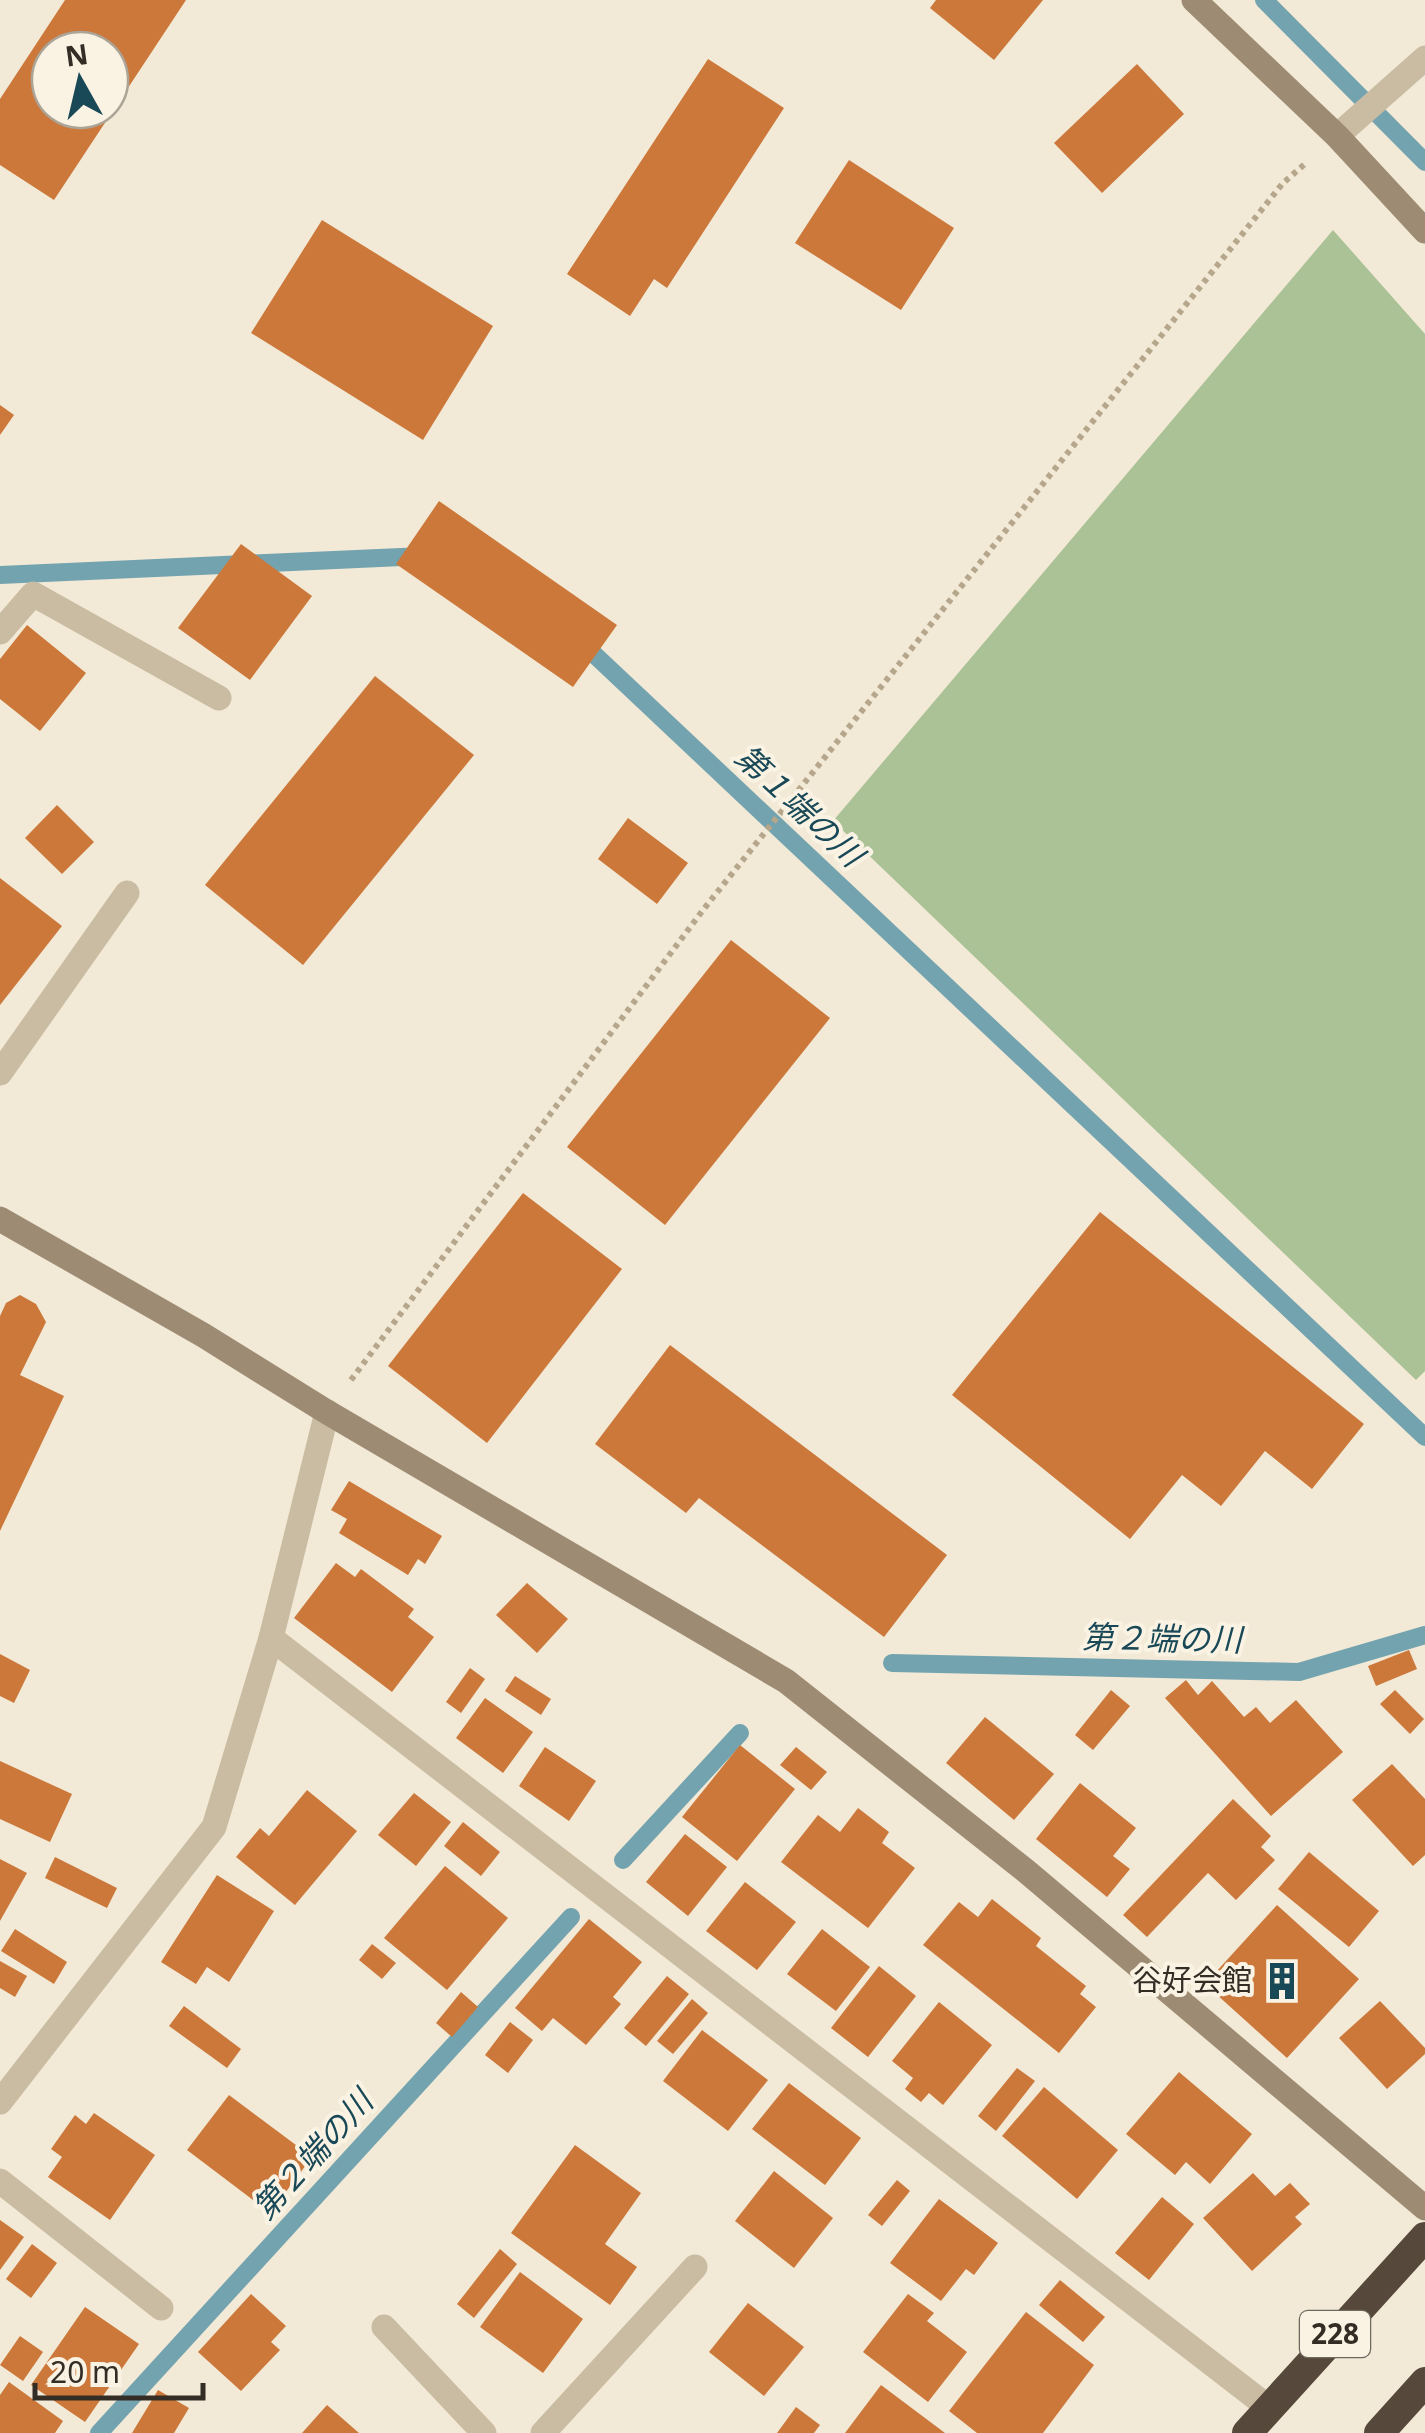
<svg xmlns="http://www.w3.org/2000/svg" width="1425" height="2433" font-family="'Noto Sans','Noto Sans JP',sans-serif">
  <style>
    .green { fill: #abc196 }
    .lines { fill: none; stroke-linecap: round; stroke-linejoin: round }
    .stream { stroke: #74a3b0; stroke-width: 18 }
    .building { fill: #cc783a; fill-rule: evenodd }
    .path { stroke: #b6a68c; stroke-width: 6; stroke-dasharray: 5 5; stroke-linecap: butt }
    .lane { stroke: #cabca2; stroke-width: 25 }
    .street { stroke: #cabca2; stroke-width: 25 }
    .secondary { stroke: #9e8b74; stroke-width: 25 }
    .highway { stroke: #56483b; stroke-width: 30 }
    .labels { text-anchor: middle; stroke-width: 8; stroke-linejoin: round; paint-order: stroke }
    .shield { fill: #faf3e3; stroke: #6f685e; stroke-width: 2.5 }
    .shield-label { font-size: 28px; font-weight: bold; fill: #342d25 }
    .poi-label { font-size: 30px; fill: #342d25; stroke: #faf3e3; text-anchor: end }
    .water-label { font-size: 32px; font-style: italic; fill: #194857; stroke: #faf3e3 }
  </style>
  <rect width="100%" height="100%" fill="#f2ead6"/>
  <polygon class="green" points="1333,230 1425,334 1425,1371 1416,1380 833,821"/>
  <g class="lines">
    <g class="stream">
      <polyline points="1264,0 1425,162"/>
      <polyline points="0,575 424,556"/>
      <polyline points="580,641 1425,1437"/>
      <polyline points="892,1663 1299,1672 1425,1635"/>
      <polyline points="623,1860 740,1733"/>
      <polyline points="99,2433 571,1917"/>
    </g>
  </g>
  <g class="building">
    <path d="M65,0H186L54,200L0,165V99ZM50,50H110V110H50Z"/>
    <polygon points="936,0 1043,0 994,60 930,8"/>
    <polygon points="708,59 784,108 667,288 654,279 630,316 567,274"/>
    <polygon points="1137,64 1184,114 1102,193 1054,143"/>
    <polygon points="849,160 954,228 901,310 795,243"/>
    <polygon points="322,220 493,326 423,440 251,333"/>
    <polygon points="0,405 14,415 0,435"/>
    <polygon points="439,501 617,625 573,687 396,564"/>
    <polygon points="241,544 312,596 250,680 178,628"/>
    <polygon points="27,625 86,673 40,731 0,699 0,659"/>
    <polygon points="375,676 474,755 303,965 205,885"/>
    <polygon points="57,805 94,842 62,874 25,838"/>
    <polygon points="628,818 688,863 657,904 598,859"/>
    <polygon points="0,878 62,926 0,1005"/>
    <polygon points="731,940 830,1018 665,1225 567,1147"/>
    <polygon points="523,1193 622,1269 487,1443 388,1366"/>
    <polygon points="1100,1212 1364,1424 1312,1489 1265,1451 1221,1506 1182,1475 1130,1539 952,1395"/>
    <polygon points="20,1295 36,1304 46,1322 20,1375 64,1396 0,1531 0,1316 6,1303"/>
    <polygon points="670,1345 947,1555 884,1637 699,1498 686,1513 595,1444"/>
    <polygon points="349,1481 442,1536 425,1564 418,1559 408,1575 339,1533 347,1519 331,1510"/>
    <polygon points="336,1563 355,1577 361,1569 414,1609 408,1617 434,1637 392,1692 294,1618"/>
    <polygon points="527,1583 568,1619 537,1653 496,1615"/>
    <polygon points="1409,1650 1417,1669 1376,1686 1368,1666"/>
    <polygon points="0,1654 30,1670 14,1703 0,1696"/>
    <polygon points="470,1668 485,1679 461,1713 446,1702"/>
    <polygon points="515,1676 551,1699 541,1715 505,1691"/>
    <polygon points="1186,1680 1198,1695 1212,1681 1244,1717 1256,1707 1270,1723 1296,1700 1343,1752 1271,1816 1165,1698"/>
    <polygon points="1111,1690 1130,1706 1093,1750 1075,1735"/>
    <polygon points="1395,1690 1424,1719 1410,1734 1380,1704"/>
    <polygon points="485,1698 533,1732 503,1773 456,1738"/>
    <polygon points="985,1717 1054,1774 1014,1820 946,1763"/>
    <polygon points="740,1745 795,1789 737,1861 682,1817"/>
    <polygon points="545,1747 596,1781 569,1821 519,1786"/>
    <polygon points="796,1747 827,1772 811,1790 780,1765"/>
    <polygon points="0,1761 72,1794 50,1842 0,1819"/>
    <polygon points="1392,1764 1425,1799 1425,1855 1413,1866 1352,1800"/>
    <polygon points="1080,1783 1136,1828 1113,1856 1130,1869 1107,1897 1036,1839"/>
    <polygon points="307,1790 357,1831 295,1905 236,1857 260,1828 269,1836"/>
    <polygon points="414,1793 451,1822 416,1866 378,1835"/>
    <polygon points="1233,1799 1271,1836 1261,1847 1275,1860 1236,1900 1208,1873 1147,1937 1123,1915"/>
    <polygon points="858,1808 889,1832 882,1843 915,1868 868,1928 781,1862 818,1815 840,1832"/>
    <polygon points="463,1822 500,1852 481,1876 444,1846"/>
    <polygon points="685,1834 727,1867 688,1916 646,1882"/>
    <polygon points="1309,1852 1379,1911 1349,1947 1278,1889"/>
    <polygon points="55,1857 117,1888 107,1908 45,1878"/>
    <polygon points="0,1859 27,1873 0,1921"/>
    <polygon points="445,1866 508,1918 447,1990 384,1938"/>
    <polygon points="217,1875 274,1911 229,1982 207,1967 196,1984 161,1962"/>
    <polygon points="745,1882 796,1922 757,1970 706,1931"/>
    <polygon points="992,1899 1041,1938 1036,1946 1086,1986 1080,1994 1096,2007 1059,2053 923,1945 959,1902 978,1917"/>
    <polygon points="1277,1905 1359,1979 1287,2058 1205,1984"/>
    <polygon points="589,1919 642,1962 613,1997 621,2004 586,2045 553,2018 542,2031 515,2008"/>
    <polygon points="15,1929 67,1962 54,1984 1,1951"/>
    <polygon points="822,1929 870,1967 836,2011 787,1974"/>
    <polygon points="372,1944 396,1963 382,1979 359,1960"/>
    <polygon points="0,1961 27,1976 15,1997 0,1988"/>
    <polygon points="879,1966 916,1996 868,2057 831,2028"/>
    <polygon points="667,1976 689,1994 646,2046 624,2028"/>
    <polygon points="461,1992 478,2007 452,2037 436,2023"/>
    <polygon points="692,1999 708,2013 673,2054 657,2041"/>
    <polygon points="1380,2001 1425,2048 1425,2054 1387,2089 1339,2038"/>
    <polygon points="939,2002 992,2045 943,2105 929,2093 921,2102 905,2089 913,2078 892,2061"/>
    <polygon points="184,2006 241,2049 227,2068 169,2026"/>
    <polygon points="510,2022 533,2040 508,2073 485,2055"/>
    <polygon points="702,2030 768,2080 728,2131 663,2081"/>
    <polygon points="1017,2068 1035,2081 996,2131 978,2116"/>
    <polygon points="1179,2072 1252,2134 1210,2184 1186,2162 1175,2175 1126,2134"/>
    <polygon points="789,2083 861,2138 825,2185 752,2129"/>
    <polygon points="1044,2087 1118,2150 1077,2199 1002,2136"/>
    <polygon points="229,2095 312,2157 270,2213 187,2150"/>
    <polygon points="94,2113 155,2155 110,2220 48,2177 62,2157 51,2149 75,2115 86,2124"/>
    <polygon points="575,2145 641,2193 605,2244 637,2267 610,2305 511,2233"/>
    <polygon points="774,2171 833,2218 794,2268 735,2221"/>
    <polygon points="1253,2173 1275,2196 1290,2183 1310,2204 1295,2217 1302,2224 1252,2271 1203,2218"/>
    <polygon points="897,2180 910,2191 882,2226 868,2215"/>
    <polygon points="1162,2197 1194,2224 1149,2280 1115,2253"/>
    <polygon points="939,2199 998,2243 974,2275 966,2269 941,2301 890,2263"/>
    <polygon points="0,2220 24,2237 0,2270"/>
    <polygon points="32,2244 57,2263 31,2298 6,2279"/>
    <polygon points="500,2249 517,2264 474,2318 457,2304"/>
    <polygon points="520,2272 583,2319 543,2373 480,2327"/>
    <polygon points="1060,2280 1105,2317 1083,2342 1039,2305"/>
    <polygon points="251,2294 286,2326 271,2342 280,2350 241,2391 198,2352"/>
    <polygon points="908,2294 934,2313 927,2321 967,2352 928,2402 863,2352"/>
    <polygon points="748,2303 804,2347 764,2396 709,2352"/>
    <polygon points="85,2307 139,2344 85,2422 31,2385"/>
    <polygon points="1026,2312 1094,2365 1043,2433 977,2433 949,2411"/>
    <polygon points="20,2336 43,2352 23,2381 0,2365"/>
    <polygon points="9,2382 63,2421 55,2433 0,2433 0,2395"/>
    <polygon points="881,2385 945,2433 845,2433"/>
    <polygon points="158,2390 189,2408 174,2433 132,2433"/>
    <polygon points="327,2405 359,2433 302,2433"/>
    <polygon points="796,2407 820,2425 814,2433 777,2433"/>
  </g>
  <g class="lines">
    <polyline class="path" points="351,1380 703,910 1283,183 1306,163"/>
    <polyline class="lane" points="1337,136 1425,58"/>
    <g class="street">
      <polyline points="0,632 33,594 219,698"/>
      <polyline points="0,1073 127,893"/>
      <polyline points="271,1638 1268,2407"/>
      <polyline points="0,2102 214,1827 271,1638 327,1412"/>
      <polyline points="0,2181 161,2308"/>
      <polyline points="384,2327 484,2433"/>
      <polyline points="543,2433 695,2267"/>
    </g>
    <g class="secondary">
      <polyline points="1194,0 1337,136 1425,231"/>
      <polyline points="0,1219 203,1335 327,1412 786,1681 1026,1871 1425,2208"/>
    </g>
    <g class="highway">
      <polyline points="1247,2433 1425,2237"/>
      <polyline points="1379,2433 1425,2382"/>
    </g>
  </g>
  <defs>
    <g id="building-bare" transform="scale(3)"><path d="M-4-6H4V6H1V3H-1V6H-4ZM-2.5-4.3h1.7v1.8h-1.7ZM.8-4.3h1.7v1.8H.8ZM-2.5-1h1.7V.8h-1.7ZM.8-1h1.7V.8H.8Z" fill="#194857" stroke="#faf3e3" stroke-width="2.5" paint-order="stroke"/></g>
  </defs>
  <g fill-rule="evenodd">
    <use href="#building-bare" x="1282" y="1981"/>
  </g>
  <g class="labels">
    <rect class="shield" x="1300" y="2311" width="70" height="46" rx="8"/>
    <g class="shield-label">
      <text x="1335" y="2344">228</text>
    </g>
    <g class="poi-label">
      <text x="1252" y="1991">谷好会館</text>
    </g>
    <g class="water-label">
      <text transform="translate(799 806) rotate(43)" y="11">第１端の川</text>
      <text transform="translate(1162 1639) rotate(1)" y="11">第２端の川</text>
      <text transform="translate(313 2155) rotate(-48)" y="11">第２端の川</text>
    </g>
  </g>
  <g transform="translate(80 80) rotate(352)"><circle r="48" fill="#faf3e3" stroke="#aba497" stroke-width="2.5"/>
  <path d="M0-8L18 38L0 25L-18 38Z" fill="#194857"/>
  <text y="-15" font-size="28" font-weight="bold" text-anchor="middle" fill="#342d25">N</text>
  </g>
  <path d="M35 2383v15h168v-15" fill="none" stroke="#342d25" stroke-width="5"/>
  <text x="50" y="2383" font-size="30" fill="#342d25" stroke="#faf3e3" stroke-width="8" paint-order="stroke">20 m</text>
</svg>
